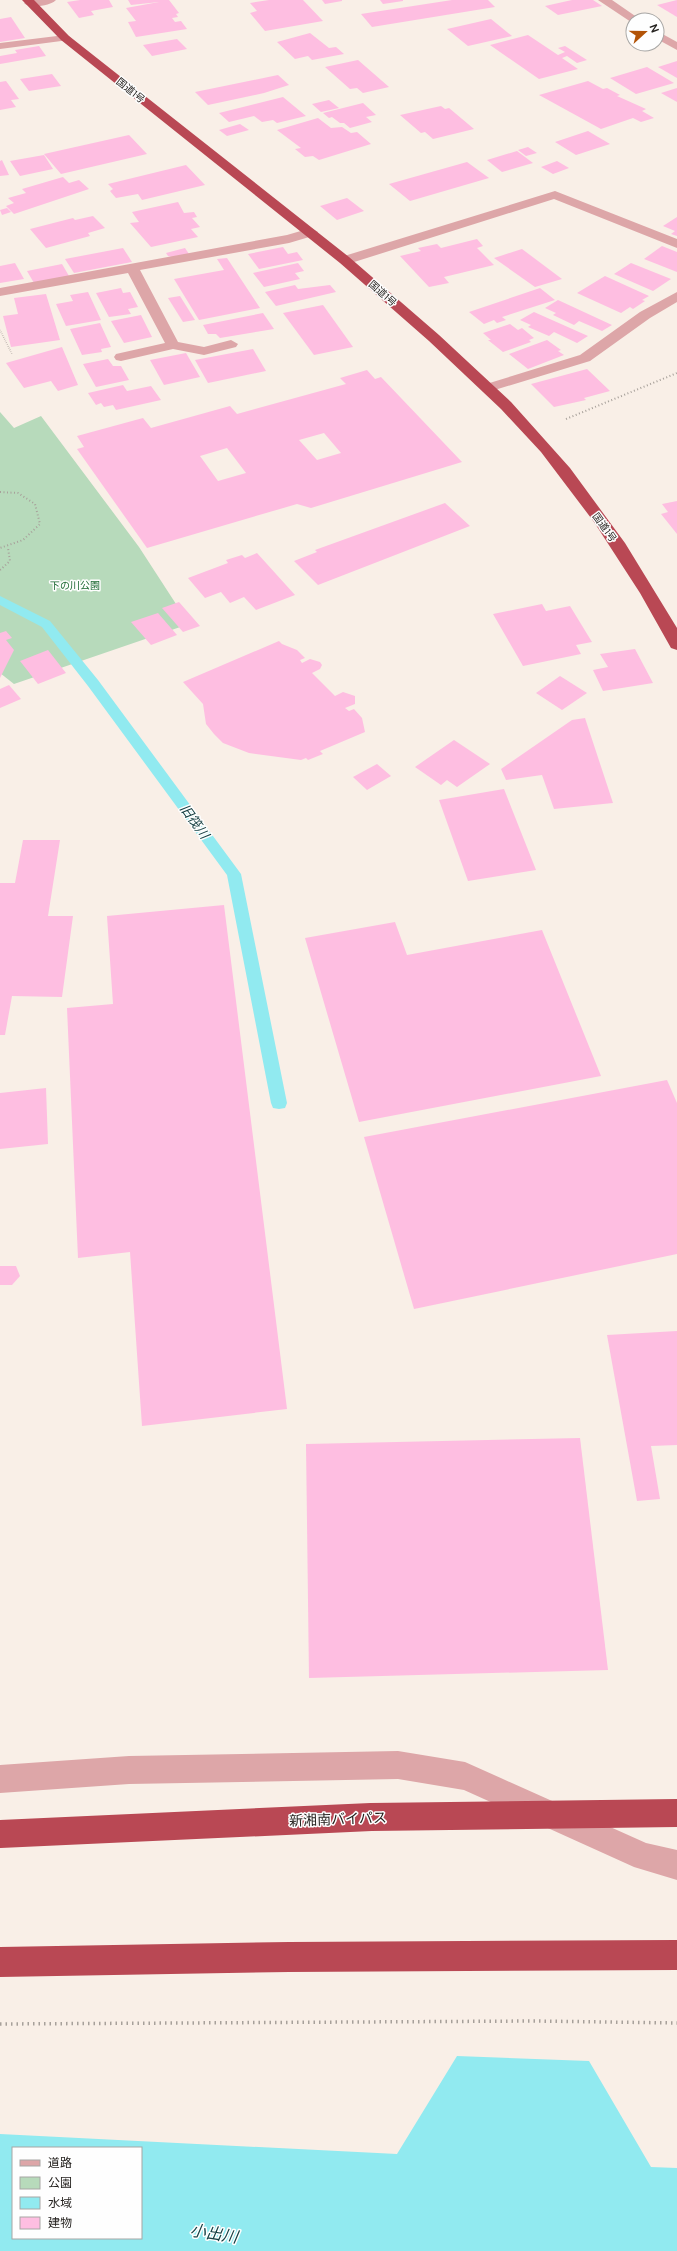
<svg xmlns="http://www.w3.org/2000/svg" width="677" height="2251" font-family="'DM Sans','Noto Sans JP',sans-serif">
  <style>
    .green { fill: #b7dabb }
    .water { fill: #91eaf0; fill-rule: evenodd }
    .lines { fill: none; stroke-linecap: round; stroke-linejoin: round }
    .stream { fill: #91eaf0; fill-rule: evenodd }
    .building { fill: #febee1; fill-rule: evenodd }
    .path-far2 { stroke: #a7a09a; stroke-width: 1.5; stroke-dasharray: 0.5 1.5; stroke-linecap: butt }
    .path-far1 { stroke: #a7a09a; stroke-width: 2; stroke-dasharray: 1 2.5; stroke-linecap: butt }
    .path { stroke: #a7a09a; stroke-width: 3.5; stroke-dasharray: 1.5 4; stroke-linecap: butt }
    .minor { fill: #dda6a8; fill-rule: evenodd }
    .highway { fill: #b94854; fill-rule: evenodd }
    .highway-bridge { stroke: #b94854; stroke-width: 28 }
    .labels { text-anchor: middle; stroke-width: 3; stroke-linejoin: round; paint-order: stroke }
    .far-street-label { font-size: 10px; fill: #24211e; stroke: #fefefe }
    .far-park-label { font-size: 10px; fill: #19672f; stroke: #fefefe }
    .water-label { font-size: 13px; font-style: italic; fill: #164043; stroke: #fefefe }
    .near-street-label { font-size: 14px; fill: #24211e; stroke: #fefefe }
    .near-water-label { font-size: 16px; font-style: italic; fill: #164043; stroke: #fefefe }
  </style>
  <rect width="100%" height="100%" fill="#f9efe7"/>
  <polygon class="green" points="0,412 14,428 41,416 139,547 189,624 14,684 0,673"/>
  <path class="water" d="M457,2056L589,2061L651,2167L677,2168V2251H0V2134L397,2154ZM13,2148H141V2238H13Z"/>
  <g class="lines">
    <polygon class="stream" points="0,596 50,621 98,680 241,874 287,1103 285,1108 279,1109 273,1108 271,1103 227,875 88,686 42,627 0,605"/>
  </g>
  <g class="building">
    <polygon points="80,0 109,0 113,7 91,11 94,15 79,18 67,2"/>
    <polygon points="128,0 169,0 179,13 176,14 178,17 172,18 175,22 181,21 187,29 136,37 128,22 136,21 126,8 159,2 131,5"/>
    <polygon points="269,0 303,0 323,21 265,31 250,13 257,11 250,3"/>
    <polygon points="322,0 342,0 342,1 325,4"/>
    <polygon points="380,0 403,0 403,1 383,4"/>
    <polygon points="452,0 488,0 495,7 372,27 361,14"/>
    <polygon points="572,0 593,0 602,6 558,15 545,6"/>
    <polygon points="677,0 677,17 657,5"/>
    <polygon points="11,17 25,38 0,42 0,19"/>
    <polygon points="491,19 512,36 468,46 447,29"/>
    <polygon points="310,33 329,48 336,47 344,54 312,60 308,56 295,59 277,42"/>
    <polygon points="528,35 558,55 565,52 558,48 565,46 587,60 577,63 567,56 562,58 578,69 539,79 490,45"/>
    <polygon points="177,39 187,49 152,56 143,45"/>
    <polygon points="39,46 46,56 0,64 0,56 17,53 15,50"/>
    <polygon points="358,60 389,87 363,93 357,88 350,89 325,67"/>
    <polygon points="677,61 677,78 658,67"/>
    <polygon points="647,67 674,83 636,94 610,78"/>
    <polygon points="52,74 61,86 29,91 20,79"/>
    <polygon points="278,75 289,85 264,93 208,105 195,92"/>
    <polygon points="6,81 19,99 11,100 16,107 0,110 0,82"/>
    <polygon points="588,81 603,89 607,88 620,95 617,96 646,109 642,111 654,118 641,122 633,118 601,129 539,95"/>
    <polygon points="677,88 677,102 661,93"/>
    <polygon points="283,97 306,116 277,123 273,120 262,122 254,116 229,122 219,113"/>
    <polygon points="329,100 339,108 321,112 312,104"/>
    <polygon points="363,103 376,115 366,117 372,122 350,128 344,123 340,123 332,117 329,118 323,113"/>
    <polygon points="441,106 445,109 449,108 474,129 433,139 425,132 421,133 400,115"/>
    <polygon points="318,118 331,128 342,127 351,133 357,132 371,144 319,160 313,156 305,157 295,149 301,148 277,130"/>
    <polygon points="240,124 249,130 227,136 219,130"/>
    <polygon points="588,131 610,144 576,155 555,142"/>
    <polygon points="129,135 147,154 61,174 44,154"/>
    <polygon points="528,147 537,153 526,156 518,150"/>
    <polygon points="517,151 533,163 502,172 487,160"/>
    <polygon points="44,155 53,169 20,176 10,161"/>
    <polygon points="2,160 9,175 0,176 0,161"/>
    <polygon points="557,161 569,168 553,174 541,167"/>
    <polygon points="467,162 489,178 410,201 389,184"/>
    <polygon points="186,165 205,185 142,200 138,194 116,198 110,191 113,189 108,184"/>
    <polygon points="63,177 69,183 79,180 89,189 14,214 6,206 14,203 8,198 26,193 22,189"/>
    <polygon points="347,198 364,211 337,220 320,206"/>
    <polygon points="178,202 184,213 194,212 197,217 192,218 200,227 191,229 198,237 151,247 130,223 139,222 132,212"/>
    <polygon points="7,208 11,212 2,215 0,210"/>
    <polygon points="93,216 105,228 88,233 90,236 46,248 30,229 73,218 75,220"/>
    <polygon points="677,217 677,236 671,234 675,231 663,226"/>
    <polygon points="477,239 483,246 477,248 494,265 444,277 449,283 429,287 400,256 421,251 418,248 437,244 441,248"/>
    <polygon points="662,246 677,252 677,272 644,259"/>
    <polygon points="283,247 288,254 297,252 303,260 259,269 248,254"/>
    <polygon points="123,248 132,262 74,273 65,259"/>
    <polygon points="185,248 189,254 172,257 168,256 166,253"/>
    <polygon points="522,249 562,279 535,287 494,258"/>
    <polygon points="227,258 260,308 199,320 174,279 224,270 217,259"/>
    <polygon points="15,263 24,279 0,283 0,266"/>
    <polygon points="298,263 304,271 295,273 300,279 264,287 253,273"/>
    <polygon points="631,263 671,279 653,291 614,274"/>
    <polygon points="62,264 69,276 34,283 27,271"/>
    <polygon points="605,276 649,296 642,300 645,301 633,309 630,307 621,313 577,293"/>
    <polygon points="295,285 298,289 330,285 336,292 276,306 265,292"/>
    <polygon points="121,288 123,293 130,292 138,307 128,309 131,314 109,317 96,293"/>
    <polygon points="540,288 555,300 502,317 506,320 497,323 494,320 484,324 469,312"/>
    <polygon points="88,292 101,320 66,326 56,304 73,301 70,295"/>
    <polygon points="46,294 60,340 11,347 3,316 18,314 14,298"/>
    <polygon points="180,296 195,320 183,322 168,298"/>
    <polygon points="558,300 612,325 602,331 579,321 574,325 553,315 556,313 545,308"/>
    <polygon points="323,305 353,347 314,355 283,313"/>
    <polygon points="534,312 588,336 577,343 554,332 549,336 528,327 531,325 520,320"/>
    <polygon points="263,313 274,329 220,338 216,334 208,334 203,325"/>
    <polygon points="141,315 152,337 124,343 111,321"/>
    <polygon points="100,323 111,347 101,349 102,352 82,355 70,329"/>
    <polygon points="510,324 518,330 522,328 534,338 529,340 531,342 503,352 488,340 491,340 483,333"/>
    <polygon points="547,340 561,350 558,351 564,355 528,369 509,354"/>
    <polygon points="62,347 78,385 58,391 51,381 24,388 6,363"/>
    <polygon points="253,349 266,371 208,383 195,360"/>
    <polygon points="186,353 200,377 164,385 150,360"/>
    <polygon points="108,359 113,366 121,366 129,380 96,387 83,364"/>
    <polygon points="587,369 610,391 584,398 586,400 554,407 531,384"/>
    <path d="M367,370L375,379L381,377L462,462L311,508L297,504L147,548L77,449L84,447L77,436L143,418L151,428L230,406L237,414L346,384L340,378ZM324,433L341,453L317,460L299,440ZM227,448L246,473L218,481L200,456Z"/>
    <polygon points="123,385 127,391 151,386 161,400 116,410 113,405 104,407 101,403 96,405 88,393"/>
    <polygon points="677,501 677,534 661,514 668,512 662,504"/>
    <polygon points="445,503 470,526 318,585 294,561 317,552 315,550"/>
    <polygon points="257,553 295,595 256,610 244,597 230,603 221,592 205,598 188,578 228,563 226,560 242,555 245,558"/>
    <polygon points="179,602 200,626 183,632 162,608"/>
    <polygon points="542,604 546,611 570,606 592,642 576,645 581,654 523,666 493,614"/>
    <polygon points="158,613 177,635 151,645 131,622"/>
    <polygon points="6,631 12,638 6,640 14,650 0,678 0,633"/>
    <polygon points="279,641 282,644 297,650 305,658 300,660 302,663 310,659 320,662 322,665 320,669 312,673 335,696 343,692 355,696 355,704 345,708 349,711 354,709 362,718 365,732 320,751 323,754 308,760 306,758 301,760 249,753 223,743 214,734 206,724 203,704 183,682"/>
    <polygon points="635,649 653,683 603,691 593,670 608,667 600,654"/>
    <polygon points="48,650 66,673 38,684 20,661"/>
    <polygon points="560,676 587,693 562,710 536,693"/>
    <polygon points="9,685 21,699 0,708 0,689"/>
    <polygon points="585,718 613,803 554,809 542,775 506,780 501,769 572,720"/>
    <polygon points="454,740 490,764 457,787 447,780 441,785 415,767"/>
    <polygon points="377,764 391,776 367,790 353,777"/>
    <polygon points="504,789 536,870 468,881 439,800"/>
    <polygon points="23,840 60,840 48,916 73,916 62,997 12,996 5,1035 0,1035 0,883 15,883"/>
    <polygon points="224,905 287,1409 142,1426 130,1252 78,1258 67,1008 113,1004 107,916"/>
    <polygon points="395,922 407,955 542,930 601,1076 359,1122 305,938"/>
    <polygon points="667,1080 677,1103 677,1254 414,1309 364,1137"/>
    <polygon points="46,1088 48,1144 0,1149 0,1093"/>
    <polygon points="0,1266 16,1266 20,1276 12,1285 0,1285"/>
    <polygon points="677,1331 677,1445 651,1446 660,1499 637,1501 607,1335"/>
    <polygon points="580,1438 608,1670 309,1678 306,1444"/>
  </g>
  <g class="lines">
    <polyline class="path-far2" points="0,330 12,354"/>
    <g class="path-far1">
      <polyline points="566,419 677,373"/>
      <polyline points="0,492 18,493 35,504 40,524 23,540 0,548"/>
      <polyline points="0,570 10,561 8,548"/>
    </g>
    <polyline class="path" points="0,2024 535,2021 677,2023"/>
    <g class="minor">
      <path d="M29,0H56C51,6 29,9 24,3Z"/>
      <polygon points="598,0 612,0 641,20 633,20 633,23 631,22"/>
      <polygon points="657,31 677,42 677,50 657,39"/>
      <polygon points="65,35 69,36 71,38 69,40 0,49 0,43"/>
      <polygon points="555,191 677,239 677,248 554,199 351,263 341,263 339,260 341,257"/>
      <polygon points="311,228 318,232 316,235 289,243 140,270 178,342 204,347 231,340 238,344 236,347 204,355 173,349 121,361 116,360 114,357 116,354 165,343 128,273 0,296 0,288 287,235"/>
      <polygon points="677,292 677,302 650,318 590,361 488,392 483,391 481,388 483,385 580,355 640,312"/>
      <polygon points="398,1751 465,1762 646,1843 677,1850 677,1880 634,1867 464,1790 398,1779 129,1784 0,1793 0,1765 129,1756"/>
    </g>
    <g class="highway">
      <polygon points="22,0 34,0 69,36 349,257 439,335 511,402 570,468 625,543 677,628 677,650 671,648 640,593 594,522 541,452 501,409 429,341 340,263 61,40"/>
      <polygon points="677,1940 677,1970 289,1972 0,1977 0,1947 289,1942"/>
    </g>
    <polyline class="highway-bridge" points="0,1834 371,1817 677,1813"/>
  </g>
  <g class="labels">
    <g class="far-street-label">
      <text transform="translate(131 90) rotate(39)" y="4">国道1号</text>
      <text transform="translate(383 293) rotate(42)" y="4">国道1号</text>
      <text transform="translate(605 527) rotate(54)" y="4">国道1号</text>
    </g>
    <g class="far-park-label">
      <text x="75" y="589">下の川公園</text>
    </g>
    <g class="water-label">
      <text transform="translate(195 821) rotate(54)" y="5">旧筏川</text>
    </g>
    <g class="near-street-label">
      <text transform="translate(338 1819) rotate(-2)" y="5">新湘南バイパス</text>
    </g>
    <g class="near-water-label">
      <text transform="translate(214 2233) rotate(9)" y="6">小出川</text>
    </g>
  </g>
  <rect x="12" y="2147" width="130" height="92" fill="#fefefe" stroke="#a7a6a4"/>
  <rect x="20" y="2160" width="20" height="6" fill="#dda6a8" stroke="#a7a6a4"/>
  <text x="48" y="2167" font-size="12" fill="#24211e">道路</text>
  <rect x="20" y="2177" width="20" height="12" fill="#b7dabb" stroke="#a7a6a4"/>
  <text x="48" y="2187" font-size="12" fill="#24211e">公園</text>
  <rect x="20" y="2197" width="20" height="12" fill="#91eaf0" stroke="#a7a6a4"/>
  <text x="48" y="2207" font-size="12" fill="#24211e">水域</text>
  <rect x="20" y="2217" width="20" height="12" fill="#febee1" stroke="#a7a6a4"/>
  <text x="48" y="2227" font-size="12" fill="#24211e">建物</text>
  <g transform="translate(645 32) rotate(69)"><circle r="19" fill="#fefefe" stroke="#a7a6a4"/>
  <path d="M0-3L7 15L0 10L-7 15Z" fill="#b25307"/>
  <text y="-6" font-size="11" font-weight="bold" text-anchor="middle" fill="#24211e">N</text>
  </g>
</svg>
